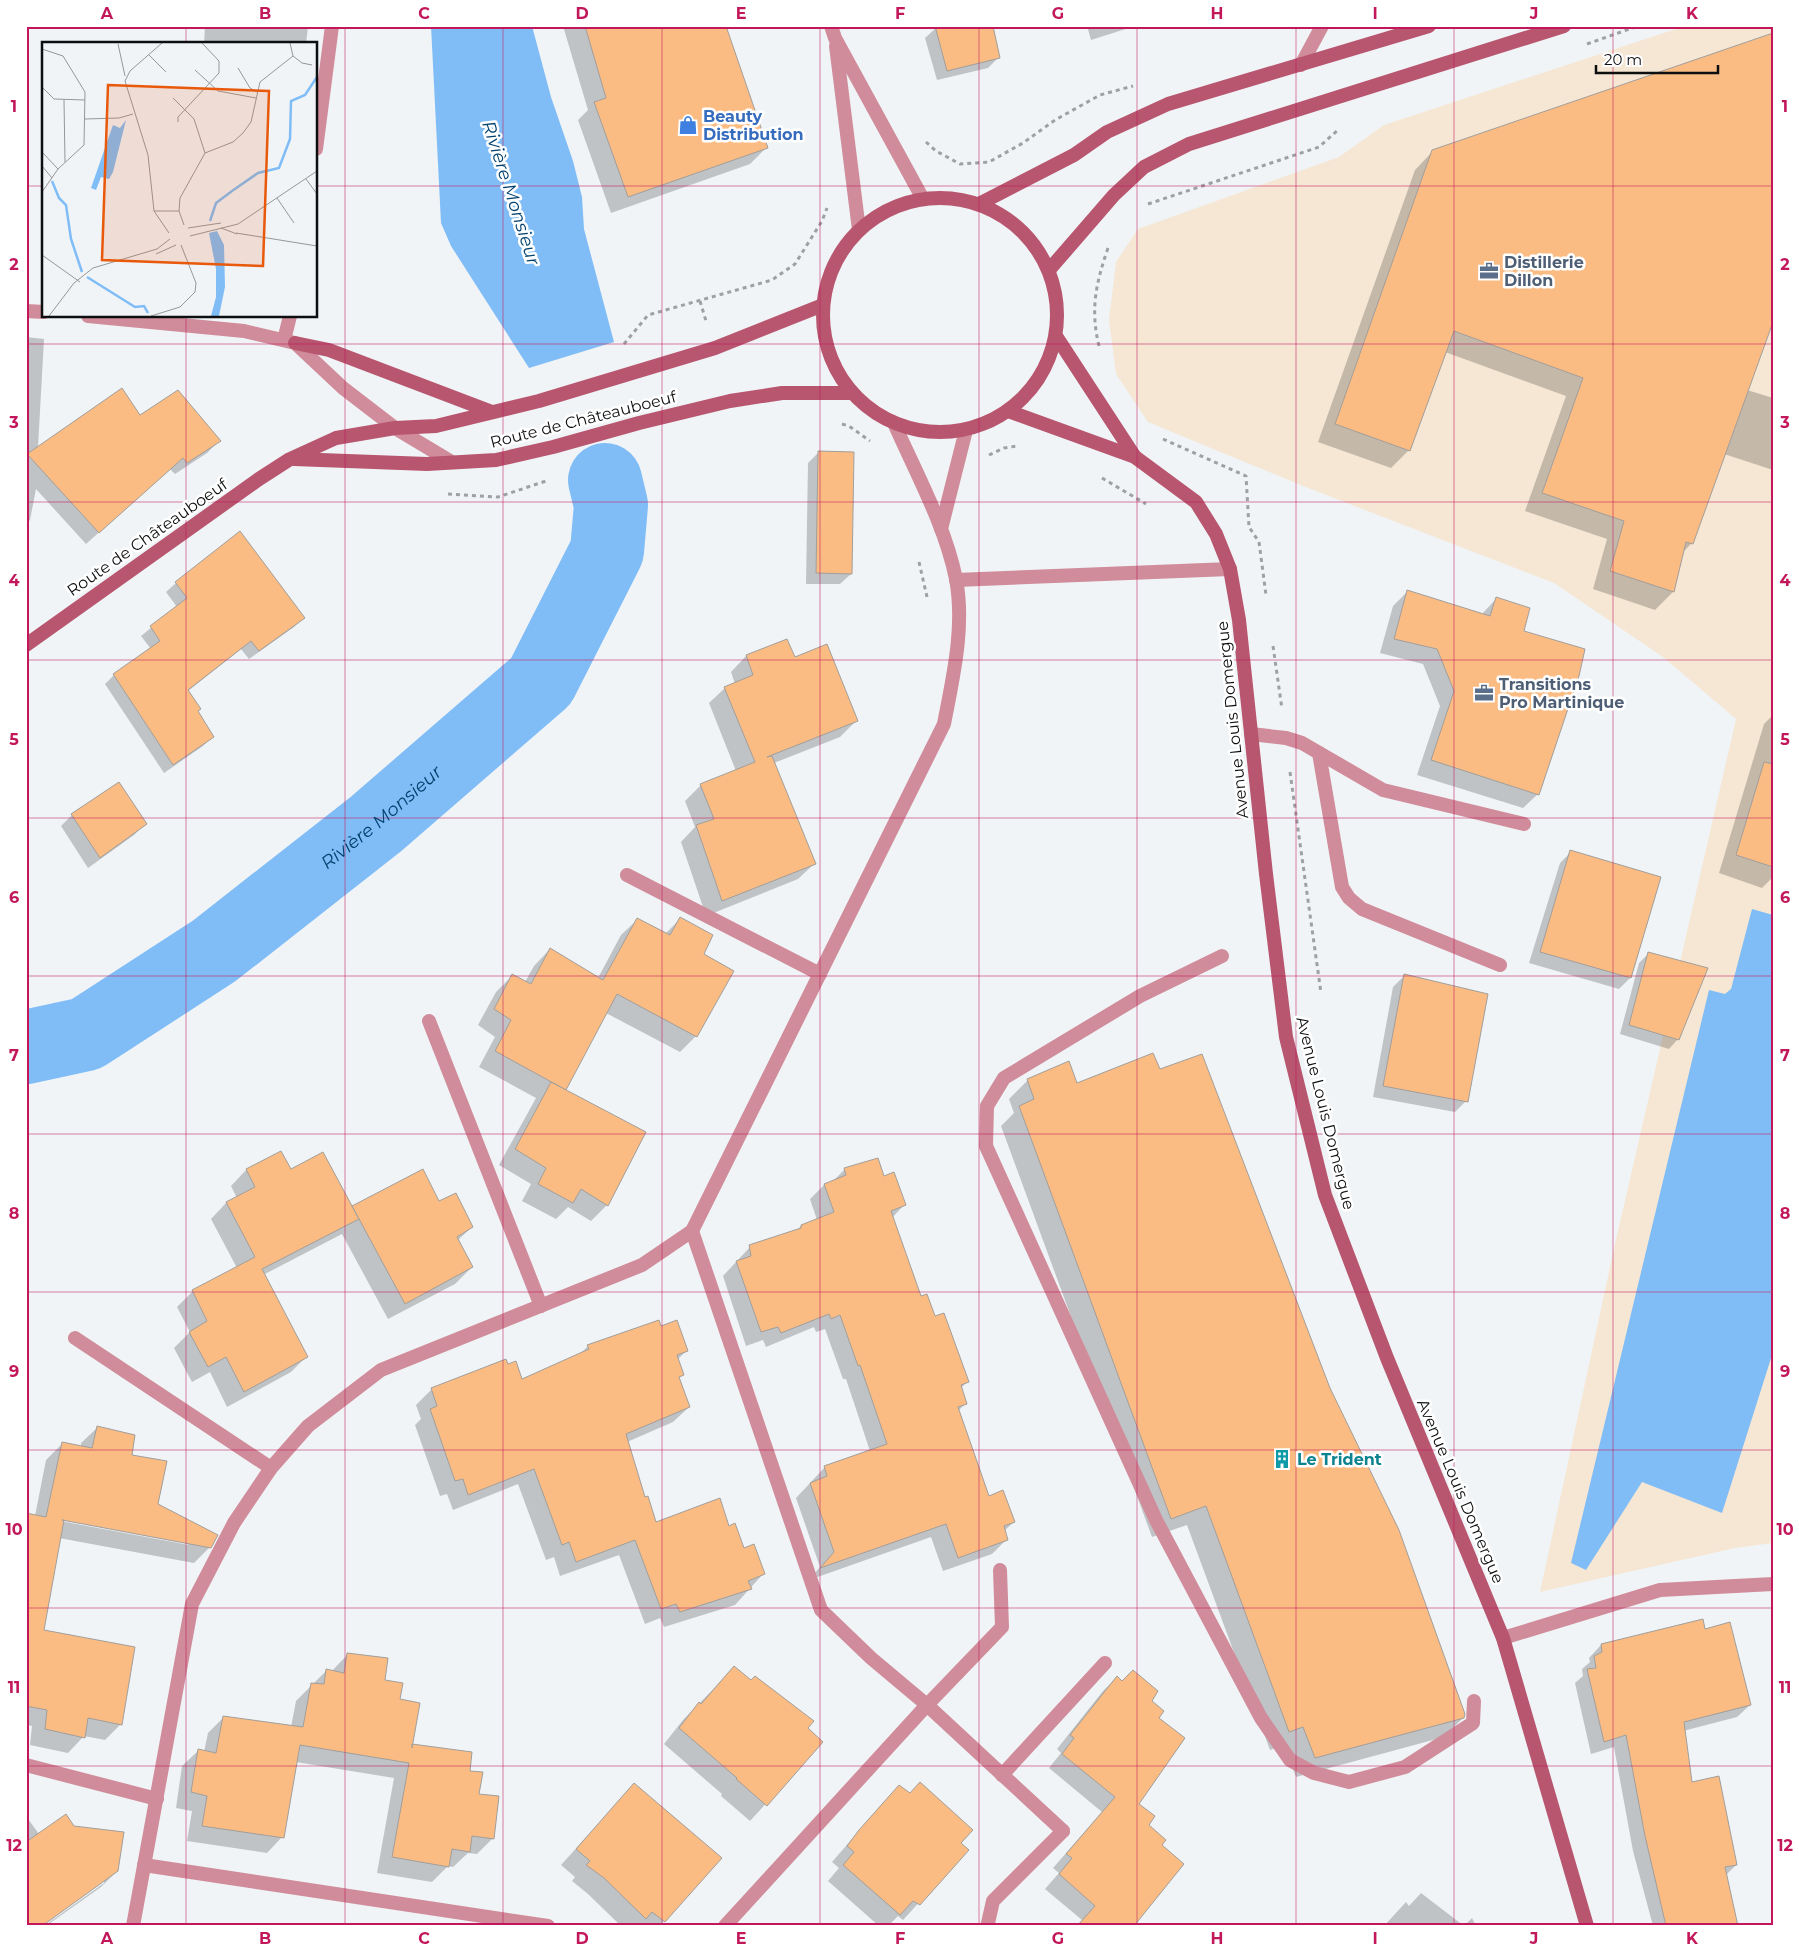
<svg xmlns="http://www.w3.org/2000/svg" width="1799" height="1952" font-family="Montserrat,sans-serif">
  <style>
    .industrial { fill: #f5e7d4 }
    .water { fill: #80bdf6 }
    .shadow { fill: #0003; fill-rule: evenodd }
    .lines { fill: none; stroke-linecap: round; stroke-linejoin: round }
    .river { stroke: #80bdf6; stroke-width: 74 }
    .building { fill: #fbbc83; stroke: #a19e9b }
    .path { stroke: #9ea1a3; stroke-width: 3; stroke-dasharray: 4 4; stroke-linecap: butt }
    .service { stroke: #d08c9a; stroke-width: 14 }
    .minor { stroke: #d08c9a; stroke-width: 14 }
    .tertiary { stroke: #d08c9a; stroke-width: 14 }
    .secondary { stroke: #b8566f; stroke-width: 14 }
    .grid { fill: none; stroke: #c2185b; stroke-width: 1; stroke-opacity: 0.55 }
    .labels { text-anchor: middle; stroke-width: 5; stroke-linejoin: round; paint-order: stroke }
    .shop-label { font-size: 16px; font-weight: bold; fill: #366cbe; stroke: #fff; text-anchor: start }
    .service-label { font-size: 16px; font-weight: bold; fill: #4e5e75; stroke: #fff; text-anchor: start }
    .street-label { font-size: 16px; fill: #0d0e0f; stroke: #fff }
    .culture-label { font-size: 16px; font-weight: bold; fill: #0d838f; stroke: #fff; text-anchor: start }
    .water-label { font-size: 18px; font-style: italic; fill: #02416e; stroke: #fff }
    .inset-river { fill: none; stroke: #80bdf6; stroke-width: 2.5 }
    .inset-road { fill: none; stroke: #95989a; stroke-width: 1 }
    .view { fill: #e8590c; fill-opacity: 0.15; stroke: #e8590c; stroke-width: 2.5 }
    .inset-edge { fill: none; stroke: #0d0e0f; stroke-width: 2.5 }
    .neatline { fill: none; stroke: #c2185b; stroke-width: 2 }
    .grid-label { font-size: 16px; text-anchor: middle; font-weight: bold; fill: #c2185b }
  </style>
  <rect width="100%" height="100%" fill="#f0f4f7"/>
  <polygon class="industrial" points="1685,26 1773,26 1773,1543 1735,1548 1540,1592 1615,1244 1736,719 1663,657 1554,583 1303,486 1148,422 1116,374 1109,320 1116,262 1138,229 1339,157 1384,125"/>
  <g class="water">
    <polygon points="431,26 532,26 551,97 573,161 582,197 584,229 614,342 529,368 451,246 441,223"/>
    <polygon points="1752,909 1773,915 1773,1352 1722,1513 1642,1482 1586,1570 1571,1563 1709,990 1725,994 1731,989"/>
  </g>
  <g class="shadow">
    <polygon points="205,26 308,26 306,44 204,44"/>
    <polygon points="563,26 719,26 767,147 750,164 611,213 578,120 588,110"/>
    <polygon points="1087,26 1135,26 1091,40"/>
    <polygon points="936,28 998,58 988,68 937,80 925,38"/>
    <polygon points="1433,151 1747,390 1773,398 1773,470 1724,454 1691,544 1682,553 1673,592 1655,610 1593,589 1607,539 1525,511 1566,396 1445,352 1409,450 1391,468 1318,442 1415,170"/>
    <polygon points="26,337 44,339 38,447 139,417 219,441 207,453 175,474 170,469 86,544 36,489 30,520 26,524"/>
    <polygon points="818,453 851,574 840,584 806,584 808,463"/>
    <polygon points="176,583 303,618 294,627 249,659 241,649 188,691 197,712 212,737 203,746 164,773 105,684 114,675 151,649 141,636 177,607 166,592"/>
    <polygon points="1407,592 1481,615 1496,599 1523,632 1538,794 1523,808 1417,775 1440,706 1423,664 1380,653 1393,606"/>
    <polygon points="787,641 795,659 856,721 840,737 774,763 814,864 798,879 706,916 681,842 695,827 685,801 701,785 736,771 709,703 725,688 735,684 731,672 746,656"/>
    <polygon points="1773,715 1773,877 1762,888 1719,873 1764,724"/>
    <polygon points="72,815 145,824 134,835 88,868 61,826"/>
    <polygon points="1571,852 1630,978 1619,989 1529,963 1560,863"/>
    <polygon points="638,919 665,934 680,919 702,954 696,1036 680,1052 606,1013 564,1090 607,1205 591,1221 568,1207 556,1219 522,1201 531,1184 499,1165 536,1098 479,1067 495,1037 478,1025 496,992 512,976 525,982 534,966 550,949 598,978 621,935"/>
    <polygon points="1649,953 1678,1039 1669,1049 1620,1034 1639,963"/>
    <polygon points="1404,976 1466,1101 1455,1112 1373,1097 1393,987"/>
    <polygon points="1159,1071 1463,1718 1444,1737 1296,1777 1284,1745 1270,1750 1187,1525 1152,1537 1001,1126 1014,1113 1009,1099 1028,1080 1076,1084"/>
    <polygon points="845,1169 883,1178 905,1204 892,1218 920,1298 935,1318 967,1382 961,1388 965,1404 958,1411 988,1497 1014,1522 1004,1531 1006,1540 992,1554 943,1571 931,1537 809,1580 820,1567 796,1498 825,1467 870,1451 846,1379 843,1379 825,1329 816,1332 814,1327 766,1347 763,1340 746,1346 723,1276 750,1247 796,1231 801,1226 817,1220 810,1199 824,1185 832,1182"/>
    <polygon points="246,1170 290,1171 352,1209 438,1202 472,1227 458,1240 472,1267 455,1284 388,1319 342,1234 263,1275 307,1356 291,1372 227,1407 210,1372 192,1382 174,1348 190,1332 177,1307 193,1291 237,1268 211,1219 226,1203 237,1198 231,1186"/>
    <polygon points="660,1328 687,1350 677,1360 682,1374 678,1378 689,1407 673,1422 627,1442 645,1499 655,1524 728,1527 763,1574 735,1605 664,1627 660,1618 645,1624 619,1555 560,1576 554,1557 546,1560 518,1484 453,1510 447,1494 440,1496 415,1425 421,1419 416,1405 432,1389 521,1381 579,1355 588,1346"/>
    <path d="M97,1428L131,1456L157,1505L210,1547L194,1563L59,1538L42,1631L121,1724L105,1740L84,1736L68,1753L30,1745L32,1726L26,1725V1514L35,1516L46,1460L62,1444L81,1447V1443ZM56,1518L186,1542L189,1545L55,1520Z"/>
    <polygon points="1704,1631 1750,1705 1737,1717 1683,1731 1690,1784 1736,1865 1726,1875 1736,1926 1653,1926 1633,1851 1614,1747 1591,1754 1575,1683 1583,1676 1582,1669 1590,1662 1589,1658 1601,1645"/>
    <polygon points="348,1654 384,1681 398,1700 411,1748 468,1772 493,1838 477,1854 468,1853 453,1867 448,1866 432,1882 377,1873 394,1778 296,1762 282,1837 267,1853 187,1841 192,1811 176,1808 182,1766 198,1751 204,1752 208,1733 224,1717 291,1727 296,1701 326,1671 331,1672"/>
    <polygon points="734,1668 822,1742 750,1821 721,1796 722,1794 664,1744 683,1720"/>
    <polygon points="1117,1677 1150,1701 1157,1718 1137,1804 1147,1825 1160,1845 1132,1926 1077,1926 1082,1920 1045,1889 1059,1873 1053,1868 1102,1812 1049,1768 1061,1753 1057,1749 1103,1691"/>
    <polygon points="619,1801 664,1921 660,1926 621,1926 588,1894 572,1881 575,1877 561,1865"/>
    <polygon points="884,1802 959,1843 967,1850 903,1920 898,1916 888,1926 879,1926 828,1881 839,1868 832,1862"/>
    <polygon points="28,1819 39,1834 73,1827 117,1871 101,1887 46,1926 44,1926 104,1883 104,1880 26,1926 26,1820"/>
    <polygon points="1421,1893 1464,1926 1384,1926 1406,1902 1409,1906"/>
    <polygon points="1472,1918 1476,1926 1464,1926"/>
  </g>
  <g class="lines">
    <path class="river" id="s1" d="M26,1047L86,1034L214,951L376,824L541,681L607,551L611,505L605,480"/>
  </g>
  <g class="building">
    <polygon points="585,26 726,26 768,148 628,197 594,102 606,98"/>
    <polygon points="935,26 993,26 1000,58 947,71"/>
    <polygon points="1773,33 1773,322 1693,544 1686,542 1674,592 1610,571 1624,521 1542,493 1583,378 1454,331 1410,451 1335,424 1432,150"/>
    <polygon points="122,388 140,415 178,390 221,441 187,463 183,458 99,533 27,454"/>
    <polygon points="818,451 854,452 852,574 816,573"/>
    <polygon points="240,531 305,618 259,651 251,641 188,690 201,709 198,711 214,737 173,765 113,674 160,641 150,626 187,598 175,582"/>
    <polygon points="1407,590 1490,616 1496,597 1530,608 1524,631 1585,649 1579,676 1539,795 1431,760 1454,691 1437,649 1394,639"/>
    <polygon points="787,639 795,657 827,644 858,721 767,757 772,756 816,864 722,901 696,825 714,819 700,784 755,762 724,687 753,675 746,655"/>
    <polygon points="1764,762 1773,764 1773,867 1736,855"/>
    <polygon points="119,782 147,824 100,858 71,814"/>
    <polygon points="1570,850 1661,877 1631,978 1540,952"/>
    <polygon points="680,917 713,935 704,954 734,971 697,1037 617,994 566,1090 495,1051 511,1020 494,1009 512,974 531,984 550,948 603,980 637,918 670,935"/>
    <polygon points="1648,952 1708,968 1679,1040 1629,1025"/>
    <polygon points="1404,974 1488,994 1468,1102 1383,1086"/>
    <polygon points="1153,1053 1160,1069 1202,1054 1330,1388 1399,1530 1465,1714 1464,1718 1315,1758 1303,1727 1289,1732 1206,1506 1171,1519 1019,1106 1034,1099 1027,1079 1069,1061 1077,1083"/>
    <polygon points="551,1082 646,1132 608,1206 581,1189 573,1203 538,1184 546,1168 515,1149"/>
    <polygon points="281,1151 291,1169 323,1152 359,1219 262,1269 308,1357 244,1392 226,1357 208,1367 189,1332 207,1321 192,1290 255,1257 226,1202 255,1187 246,1169"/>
    <polygon points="878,1158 884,1176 894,1172 906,1205 891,1211 921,1296 927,1294 935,1316 944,1313 969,1382 961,1385 967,1404 958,1407 989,1496 1003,1490 1015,1522 1004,1526 1008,1540 958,1558 946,1524 820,1568 834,1552 810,1483 827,1476 824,1466 887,1444 860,1365 858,1366 840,1315 831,1319 829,1314 781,1333 778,1327 761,1332 736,1261 751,1256 749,1245 801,1228 801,1225 834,1212 824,1184 846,1175 844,1168"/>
    <polygon points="423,1169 439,1201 456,1193 473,1227 457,1237 473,1267 405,1304 352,1206"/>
    <polygon points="659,1320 661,1326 677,1320 688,1351 677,1355 684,1375 679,1377 690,1407 626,1434 645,1497 648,1496 656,1522 720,1498 729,1526 735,1523 744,1548 754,1544 765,1574 748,1581 752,1589 680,1612 676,1604 661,1609 635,1540 576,1562 569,1542 562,1545 534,1469 468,1495 463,1479 455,1481 430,1409 437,1406 431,1388 506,1359 508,1364 516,1361 522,1379 589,1349 587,1345"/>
    <polygon points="97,1426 135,1435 132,1455 167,1461 158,1504 218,1535 211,1548 62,1520 64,1520 44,1630 135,1647 122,1725 88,1718 85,1738 45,1729 47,1710 26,1706 26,1513 46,1517 62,1442 92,1448"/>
    <polygon points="1703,1619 1705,1629 1730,1622 1751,1705 1684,1722 1692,1782 1719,1776 1737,1865 1725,1867 1738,1926 1666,1926 1645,1836 1626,1735 1604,1742 1587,1669 1596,1668 1594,1656 1602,1652 1601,1644"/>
    <polygon points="347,1653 388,1658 385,1680 403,1683 400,1699 420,1703 412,1748 412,1744 472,1752 470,1771 483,1772 479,1794 499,1796 494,1839 472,1836 470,1852 452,1849 449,1867 392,1857 409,1763 300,1745 284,1838 202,1826 207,1796 191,1792 198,1749 216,1753 223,1716 303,1727 311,1683 324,1684 326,1669 344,1673"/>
    <polygon points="734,1666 751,1680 755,1676 814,1721 808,1728 823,1742 767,1806 736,1779 737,1778 679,1728 699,1702 701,1704"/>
    <polygon points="1133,1670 1158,1691 1152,1701 1164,1711 1159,1718 1185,1738 1139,1804 1155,1816 1149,1825 1166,1840 1162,1845 1184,1864 1134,1926 1077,1926 1095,1906 1059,1874 1072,1858 1066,1854 1115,1797 1062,1754 1074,1738 1070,1735 1117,1676 1122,1681"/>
    <polygon points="920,1782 973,1830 961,1843 969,1850 920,1905 913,1901 900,1915 843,1865 854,1852 847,1846 859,1830 899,1785 910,1793"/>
    <polygon points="634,1783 722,1858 665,1922 652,1912 646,1919 604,1878 586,1865 590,1861 576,1849"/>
    <polygon points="66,1814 74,1826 124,1832 118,1871 42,1926 26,1926 26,1842"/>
  </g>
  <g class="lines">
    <g class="path">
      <polyline points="1587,44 1638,26"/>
      <polyline points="926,142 936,151 960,164 989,162 1023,143 1055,120 1100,95 1133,86"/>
      <polyline points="1148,204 1319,147 1339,129"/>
      <polyline points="700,301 706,321"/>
      <polyline points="624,344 648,315 772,280 795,264 822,221 827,208"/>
      <path d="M1099,346C1090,309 1096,283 1108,248"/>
      <polyline points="842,424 849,426 870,441"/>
      <polyline points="1163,439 1246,476 1249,527 1259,542 1266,595"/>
      <polyline points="989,455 1004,448 1017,446"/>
      <polyline points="1102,478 1146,504"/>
      <polyline points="448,494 498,497 546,481"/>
      <polyline points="919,562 927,597"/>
      <polyline points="1273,646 1282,709"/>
      <polyline points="1290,772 1321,993"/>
    </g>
    <g class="service">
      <polyline points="1301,65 1322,26"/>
      <polyline points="316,149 332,26"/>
      <polyline points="284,340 290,316"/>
      <polyline points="1251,734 1286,738 1302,743 1383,790 1524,824"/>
      <polyline points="1319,753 1342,887 1349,898 1362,909 1500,965"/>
      <polyline points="627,875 820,974"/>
      <polyline points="1222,956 1140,996 1004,1078 987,1106 986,1146 1156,1520 1261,1718 1290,1760 1314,1773 1349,1782 1405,1767 1473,1723 1474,1701"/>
      <polyline points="429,1021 541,1306"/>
      <polyline points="75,1338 271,1468"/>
      <polyline points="26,1765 157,1799"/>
      <polyline points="1002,1775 1105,1663"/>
      <polyline points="989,1926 988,1923 993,1901 1063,1831"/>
    </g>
    <g class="minor">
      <polyline points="831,26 835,38 923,199"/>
      <polyline points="836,46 859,230"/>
      <polyline points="941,529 966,430"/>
      <polyline points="956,580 1230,569"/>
      <polyline points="692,1231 821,1610 871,1658 927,1705 1063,1831"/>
      <polyline points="1503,1638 1660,1590 1773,1584"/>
      <polyline points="144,1865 548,1926"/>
      <path d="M133,1926L192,1604L234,1523L271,1468L308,1426L381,1370L642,1265L692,1231L944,724C953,677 965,627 956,579C945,525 916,473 894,423"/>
      <polyline points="725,1926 927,1705 1002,1627 1000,1570"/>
    </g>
    <g class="tertiary">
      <polyline points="26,311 44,312"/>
      <polyline points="88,316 244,331 295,343 343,388 395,428 450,461"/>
    </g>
    <g class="secondary">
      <circle cx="940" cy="315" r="117"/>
      <polyline points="979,204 1074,155 1107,132 1168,104 1429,26"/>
      <polyline points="1049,270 1114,195 1144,167 1189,144 1564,26"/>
      <polyline points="1056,336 1135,457"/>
      <polyline points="295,343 329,350 492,412"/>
      <polyline points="1008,411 1135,457 1196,502 1216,534 1230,569 1239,620 1266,874 1286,1037 1325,1195 1387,1358 1503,1638 1587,1926"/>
      <polyline points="294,459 427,464 496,460 553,447 639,423 730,401 782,393 852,393"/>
      <polyline points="26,645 259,479 290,459 336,438 395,428 436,426 539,401 715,348 823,305"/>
    </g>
  </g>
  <path class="grid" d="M186,26V44M345,26V1926M503,26V1926M662,26V1926M820,26V1926M979,26V1926M1137,26V1926M1296,26V1926M1454,26V1926M1613,26V1926M26,186H44M316,186H1773M186,316V1926M26,344H1773M26,502H1773M26,660H1773M26,818H1773M26,976H1773M26,1134H1773M26,1292H1773M26,1450H1773M26,1608H1773M26,1766H1773"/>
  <defs>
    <g id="shop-bare" transform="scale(1.5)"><path d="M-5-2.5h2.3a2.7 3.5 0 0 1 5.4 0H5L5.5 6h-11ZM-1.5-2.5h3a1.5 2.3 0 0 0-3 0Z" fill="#3f7fe0" stroke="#fff" stroke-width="2.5" paint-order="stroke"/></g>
    <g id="office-bare" transform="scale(1.5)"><path d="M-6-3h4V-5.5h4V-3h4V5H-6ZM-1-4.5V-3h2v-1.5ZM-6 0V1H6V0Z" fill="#5c6f8a" stroke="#fff" stroke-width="2.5" paint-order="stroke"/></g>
    <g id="building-bare" transform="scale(1.5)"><path d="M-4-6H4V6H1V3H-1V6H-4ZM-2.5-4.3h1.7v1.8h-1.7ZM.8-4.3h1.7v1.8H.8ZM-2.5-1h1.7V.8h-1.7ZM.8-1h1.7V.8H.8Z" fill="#0f9aa8" stroke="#fff" stroke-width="2.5" paint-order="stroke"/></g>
  </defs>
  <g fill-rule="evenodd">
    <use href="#shop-bare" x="688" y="125"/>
    <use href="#office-bare" x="1489" y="271"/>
    <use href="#office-bare" x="1484" y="693"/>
    <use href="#building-bare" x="1282" y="1459"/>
  </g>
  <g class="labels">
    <g class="shop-label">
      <text x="703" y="122">Beauty<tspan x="703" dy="18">Distribution</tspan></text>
    </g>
    <g class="service-label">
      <text x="1504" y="268">Distillerie<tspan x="1504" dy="18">Dillon</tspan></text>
      <text x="1499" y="690">Transitions<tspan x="1499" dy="18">Pro Martinique</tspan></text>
    </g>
    <g class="street-label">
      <text transform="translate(583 419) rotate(-14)" y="6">Route de Châteauboeuf</text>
      <text transform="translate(147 537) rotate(-35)" y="6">Route de Châteauboeuf</text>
      <text transform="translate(1232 720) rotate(-96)" y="6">Avenue Louis Domergue</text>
      <text transform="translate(1326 1113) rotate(76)" y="6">Avenue Louis Domergue</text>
      <text transform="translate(1461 1491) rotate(67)" y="6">Avenue Louis Domergue</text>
    </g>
    <g class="culture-label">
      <text x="1297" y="1465">Le Trident</text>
    </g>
    <g class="water-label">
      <text transform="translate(511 193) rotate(72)" y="6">Rivière Monsieur</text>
      <text dy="6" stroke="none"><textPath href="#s1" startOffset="428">Rivière Monsieur</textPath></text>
    </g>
  </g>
  <g transform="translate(42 42)">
    <rect width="275" height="275" fill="#f0f4f7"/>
    <path d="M84,78L71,130L67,137L59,135L54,148L49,146L71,83L78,86ZM175,189L182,203L183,245L177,274H169L174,255V227L167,191Z" fill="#80bdf6"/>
    <path class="inset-river" d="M10,139L17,156L24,163L29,197L40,230M168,179L174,161L190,149L216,131L237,126L248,97L249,59L263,53L275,35M45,235L93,265L102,264L106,271"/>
    <path class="inset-road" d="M120,1L88,29L83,39L106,113L112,169L127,191M248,1L251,14L260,21L270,23M76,2L83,34M0,7L21,14L43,50L42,103L16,127L0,150M107,13L124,30M196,26L208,46L215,50M153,28L176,49L214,56M0,45L12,57L43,58M131,56L152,77L163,111M22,58L23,120M43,77L77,76L91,72M136,80V75L177,31V19L160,1M0,110L16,127M0,124L10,136M264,137L275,152M235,156L252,181M112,169H137M142,183L137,169L138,156L163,111L191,100L201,91L209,80L218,40L251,14M146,186L179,181M179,186L195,192M194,191L275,204M148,194L196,182L275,129M114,212L134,203M0,213L38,240M7,274L32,241L51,226L115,207L128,197M109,274L138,265L153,250L154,241L139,203"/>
    <path class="view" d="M66,43L227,49L221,224L60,218Z"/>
    <rect width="275" height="275" class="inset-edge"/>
  </g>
  <rect width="1799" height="1952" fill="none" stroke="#ffffff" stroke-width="55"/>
  <path d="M1596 65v8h122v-8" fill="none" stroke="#0d0e0f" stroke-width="2.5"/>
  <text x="1604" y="65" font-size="15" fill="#0d0e0f" stroke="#ffffff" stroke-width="4" paint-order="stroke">20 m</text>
  <rect x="28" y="28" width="1744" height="1896" class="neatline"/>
  <g class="grid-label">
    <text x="107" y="19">A</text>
    <text x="265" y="19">B</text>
    <text x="424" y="19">C</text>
    <text x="582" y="19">D</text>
    <text x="741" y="19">E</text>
    <text x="900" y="19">F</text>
    <text x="1058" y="19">G</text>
    <text x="1217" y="19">H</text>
    <text x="1375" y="19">I</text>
    <text x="1534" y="19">J</text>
    <text x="1692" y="19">K</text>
    <text x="14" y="112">1</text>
    <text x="1785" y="112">1</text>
    <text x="14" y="270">2</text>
    <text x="1785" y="270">2</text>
    <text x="14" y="428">3</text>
    <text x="1785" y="428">3</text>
    <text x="14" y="586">4</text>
    <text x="1785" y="586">4</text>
    <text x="14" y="745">5</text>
    <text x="1785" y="745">5</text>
    <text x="14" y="903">6</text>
    <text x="1785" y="903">6</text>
    <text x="14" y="1061">7</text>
    <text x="1785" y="1061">7</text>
    <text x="14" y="1219">8</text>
    <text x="1785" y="1219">8</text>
    <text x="14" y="1377">9</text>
    <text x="1785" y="1377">9</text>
    <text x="14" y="1535">10</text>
    <text x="1785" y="1535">10</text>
    <text x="14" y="1693">11</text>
    <text x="1785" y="1693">11</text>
    <text x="14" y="1851">12</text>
    <text x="1785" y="1851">12</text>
    <text x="107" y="1944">A</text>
    <text x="265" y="1944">B</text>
    <text x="424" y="1944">C</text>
    <text x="582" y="1944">D</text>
    <text x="741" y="1944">E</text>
    <text x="900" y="1944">F</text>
    <text x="1058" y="1944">G</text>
    <text x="1217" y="1944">H</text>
    <text x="1375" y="1944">I</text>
    <text x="1534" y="1944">J</text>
    <text x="1692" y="1944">K</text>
  </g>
</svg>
